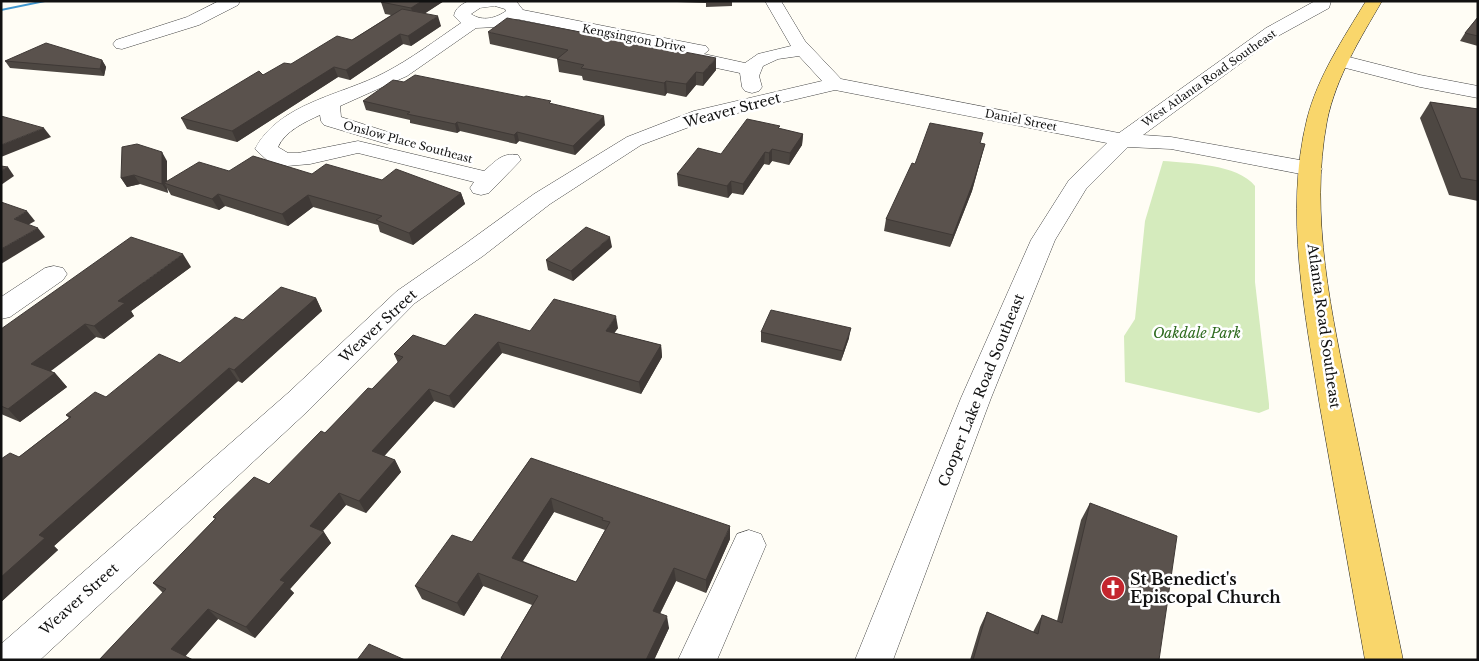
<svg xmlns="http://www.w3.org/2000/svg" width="1479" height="661" font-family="'Libre Baskerville',serif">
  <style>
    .green { fill: #d5ebbd }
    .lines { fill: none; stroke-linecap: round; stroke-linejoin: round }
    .stream { fill: #3f96cf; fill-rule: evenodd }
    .minor-casing { stroke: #444; stroke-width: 1 }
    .major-casing { stroke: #222; stroke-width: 1 }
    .minor { fill: #fff; fill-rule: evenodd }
    .major { fill: #f9d66b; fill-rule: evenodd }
    .wall { fill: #4d4742; fill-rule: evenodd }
    .shaded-wall { fill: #3f3936 }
    .building { fill: #5a524d; stroke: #3f3936; fill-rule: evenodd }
    .labels { text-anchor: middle; stroke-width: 5; stroke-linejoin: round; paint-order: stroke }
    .far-street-label { font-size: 11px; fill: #111; stroke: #fff }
    .street-label { font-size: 14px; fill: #111; stroke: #fff }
    .park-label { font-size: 14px; font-style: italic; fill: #2f6b1f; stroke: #fff }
    .near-poi-label { font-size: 16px; font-weight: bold; fill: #111; stroke: #fff; text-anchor: start }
  </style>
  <rect width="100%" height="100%" fill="#fffdf5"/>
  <path class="green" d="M1163,161C1188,163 1238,164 1255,186V282L1269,404V409L1259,413L1125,382L1124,336L1135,319L1145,221Z"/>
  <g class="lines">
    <polygon class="stream" points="40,1 50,1 1,11 1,9"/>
    <g class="minor-casing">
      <g id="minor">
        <polygon points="219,1 240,1 238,5 199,25 122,49 116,48 113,44 116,40 187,17"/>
        <path d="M469,1H516L523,10L700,45L706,46L709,50L704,54L745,63L758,54L791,46L765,1H781L805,41L841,79L1119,133L1266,28L1315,1H1331L1329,8L1278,36L1143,135L1171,137L1311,162L1319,164L1322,169L1319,174L1311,176L1171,149L1128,147L1086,189L1055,240L991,398L893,660H855L961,398L1031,240L1069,180L1107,143L835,90L708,120L641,145L550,204L483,256L415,303L310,409L40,660H1V644L288,393L397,291L465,244L534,194L627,137L694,111L822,81L799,56L778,59L763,66L759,76L762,87L759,91L752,93L745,91L742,87L740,73L674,59L671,55L676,51L517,19L496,27L476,28L407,76L340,106L341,117L394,134L398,138L394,142L387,144L324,125L321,121L320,115C305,122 285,131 278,147L288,153H298L358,141L484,171C495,162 502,152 518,155L521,160L489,193L481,195L473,193L470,188L474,182L358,153L310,164L287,166L268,161L255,149C279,103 342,95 384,73C411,59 436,40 461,23L454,16C455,8 462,4 469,1ZM495,6L505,9L506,11C496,18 483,22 471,14L480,8Z"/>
        <polygon points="1341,55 1420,75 1478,86 1478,98 1420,87 1334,65 1332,61 1334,57"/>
        <polygon points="54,266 63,268 67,274 63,280 10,317 1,319 1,297 45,268"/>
        <polygon points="749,530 761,534 766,545 717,660 678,660 737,534"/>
      </g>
    </g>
    <g class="major-casing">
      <path id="major" d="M1366,1H1382C1360,39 1336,77 1327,121C1309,216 1332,315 1351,409C1368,492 1386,576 1403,660H1365C1350,576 1335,491 1320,407C1305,314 1284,212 1307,119C1318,76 1343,39 1366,1Z"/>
    </g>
    <use href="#minor" class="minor"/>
    <use href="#major" class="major"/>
  </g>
  <g class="wall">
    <polygon points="383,1 444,1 425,13 441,26 411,46 403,44 350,80 338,77 237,142 187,129 181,118 263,75 352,40 391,15 385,14 381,2"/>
    <polygon points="670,1 732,1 732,6 706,7 706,3 677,2"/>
    <polygon points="1478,17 1478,46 1460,41 1465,33"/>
    <polygon points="488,32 716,70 703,86 696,85 686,97 667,93 665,96 583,80 582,76 559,72 557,59 490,44"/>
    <polygon points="102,60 106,67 104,76 10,68 5,61"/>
    <polygon points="404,82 551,104 605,125 575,155 519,141 516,144 460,131 457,133 410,123 410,120 366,110 363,101"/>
    <polygon points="1430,102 1478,109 1478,201 1449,195 1420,118"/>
    <polygon points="780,129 803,134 802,145 789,165 772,161 769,165 764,164 743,195 732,193 728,198 678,186 677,174 721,154"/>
    <polygon points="981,143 982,155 972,191 950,247 884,231 886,219 915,164"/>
    <polygon points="167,161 167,181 229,171 312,174 382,180 461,193 465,204 413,245 380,232 378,225 313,207 288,226 225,206 219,210 171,195 167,188 168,193 140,184 127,187 121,178"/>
    <polygon points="612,247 573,281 548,270 546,260"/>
    <polygon points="191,267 131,311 134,316 104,339 96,337 50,371 55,373 67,387 20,422 1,414 1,329"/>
    <polygon points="316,298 322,311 242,383 238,381 54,546 58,550 1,602 19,457 69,418 66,415 180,363 243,320"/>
    <polygon points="618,328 614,333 661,345 662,357 641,394 502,353 454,408 434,401 384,456 395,460 401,472 366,513 346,505 323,531 331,543 290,589 294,593 255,638 218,619 185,656 99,660 163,593 153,583 215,519 213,517 269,484 372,389 398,363 394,354 530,331"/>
    <polygon points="761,332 849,338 841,361 761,342"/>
    <path d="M531,458L730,539L706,593L676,581L660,614L669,628L654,660H502L501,658L532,605L483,586L464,616L422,599L415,586L472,542ZM554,512L605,530L576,582L523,561Z"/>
    <polygon points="1090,503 1159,660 970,660 980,627 987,612 1033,632 1042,615 1057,621 1081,520"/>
  </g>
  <g class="shaded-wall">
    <polygon points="422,1 444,1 415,20 411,8"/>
    <polygon points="438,16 441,26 411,46 408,36"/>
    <polygon points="400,34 403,44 350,80 346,70"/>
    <polygon points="716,58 716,70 703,86 703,73"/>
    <polygon points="102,60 106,67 104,76 100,69"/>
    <polygon points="334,67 338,77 237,142 232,131"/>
    <polygon points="696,72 696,85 686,97 686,84"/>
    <polygon points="666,81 667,93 665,96 664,83"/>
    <polygon points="604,116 605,125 575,155 573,146"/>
    <polygon points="457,122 460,131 457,133 455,124"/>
    <polygon points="44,128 51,137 1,157 1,145"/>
    <polygon points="517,132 519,141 516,144 514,135"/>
    <polygon points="803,134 802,145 789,165 790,153"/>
    <polygon points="985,144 972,191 950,247 953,235"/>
    <polygon points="772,149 772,161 769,165 769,153"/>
    <polygon points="162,152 167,161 167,184 164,183 167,188 168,193 162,184"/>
    <polygon points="765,152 764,164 743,195 743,184"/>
    <polygon points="8,167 14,176 1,185 1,171"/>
    <polygon points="134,175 140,184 127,187 121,178"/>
    <polygon points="731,181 732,193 728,198 727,186"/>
    <polygon points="461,193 465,204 413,245 409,233"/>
    <polygon points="218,194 225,206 219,210 212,199"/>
    <polygon points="308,195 313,207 288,226 282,214"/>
    <polygon points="27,211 35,221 21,229 14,219"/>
    <polygon points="38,228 45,237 1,264 1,249"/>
    <polygon points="610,237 612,247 573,281 571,271"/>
    <polygon points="183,254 191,267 131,311 134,316 104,339 94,326 118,301"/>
    <polygon points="316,298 322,311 242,383 234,370"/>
    <polygon points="616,316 618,328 608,342 606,331"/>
    <polygon points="85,324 96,337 43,377 31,364"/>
    <polygon points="851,328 849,338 841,361 843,351"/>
    <polygon points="498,342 502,353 454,408 449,396"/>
    <polygon points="661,345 662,357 641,394 639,382"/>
    <polygon points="229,368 238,381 54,546 58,550 1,602 1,577 39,535"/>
    <polygon points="55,373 67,387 20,422 8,409"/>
    <polygon points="429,389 434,401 378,463 372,451"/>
    <polygon points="395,460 401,472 366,513 359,501"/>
    <polygon points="339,493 346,505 317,537 310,526"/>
    <polygon points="551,498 554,512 517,570 512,558"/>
    <polygon points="730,526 730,539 706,593 706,580"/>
    <polygon points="324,532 331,543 290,589 294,593 255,638 246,627 280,580"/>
    <polygon points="674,568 676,581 655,623 653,611"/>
    <polygon points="478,573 483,586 464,616 457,603"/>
    <polygon points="208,609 218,619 183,659 171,649"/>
    <polygon points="667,616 669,628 654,660 646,660"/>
  </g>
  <g class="building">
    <polygon points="383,1 422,1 411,8 381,2"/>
    <polygon points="402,9 438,16 408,36 400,34 346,70 334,67 232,131 181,118 259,71 263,75 284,63 291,64 337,36 352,40"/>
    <polygon points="1478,17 1478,36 1465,33"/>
    <polygon points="507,18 716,58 703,73 696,72 686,84 666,81 664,83 581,68 584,65 557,59 568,50 488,32"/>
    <polygon points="46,43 102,60 100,69 5,61"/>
    <polygon points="415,75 524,97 526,96 551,101 549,103 604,116 573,146 517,132 514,135 457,122 455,124 407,114 410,112 363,101 393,80 404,82"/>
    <polygon points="1430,102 1478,109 1478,181 1461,178"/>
    <polygon points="1,116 44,128 1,145"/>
    <polygon points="747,119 780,126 778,128 803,134 790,153 772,149 769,153 765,152 743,184 731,181 727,186 677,174 698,148 721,154"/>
    <polygon points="930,123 983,133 980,143 985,144 974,180 953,235 886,219 912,163 915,164"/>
    <polygon points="137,144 162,152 162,184 134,175 121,178 122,147"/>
    <polygon points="253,156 312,174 326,164 382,180 396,169 461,193 409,233 376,220 382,216 308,195 282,214 218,194 212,199 164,183 199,162 229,171"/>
    <polygon points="1,166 8,167 1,171"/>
    <polygon points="1,202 27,211 14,219 38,228 1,249"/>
    <polygon points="586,227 610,237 571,271 546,260"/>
    <polygon points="131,237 183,254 118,301 125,303 94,326 85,324 31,364 55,373 8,409 1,406 1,329"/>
    <polygon points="281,287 316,298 234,370 229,368 39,535 45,538 1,577 1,459 10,453 19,457 71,417 66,415 95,392 106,397 159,354 180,363 235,317 243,320"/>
    <polygon points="554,299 616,316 606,331 661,345 639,382 498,342 449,396 429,389 372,451 395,460 359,501 339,493 310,526 324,532 280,580 285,582 246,627 208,609 171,649 193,660 99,660 166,589 153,583 216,518 213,517 254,477 269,484 321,431 325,433 368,388 372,389 403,357 394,354 413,335 445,346 475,314 530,331"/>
    <polygon points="771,310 851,328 843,351 761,332"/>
    <path d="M531,458L730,526L706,580L674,568L653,611L667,616L646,660H505L501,658L538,596L478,573L457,603L415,586L452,535L472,542ZM551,498L603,518L602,520L610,522L576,582L512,558Z"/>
    <polygon points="1090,503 1177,536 1159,660 973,660 987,612 1038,634 1042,615 1062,623"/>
    <polygon points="369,644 405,660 357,660"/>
  </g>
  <defs>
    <g id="church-disc" transform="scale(1.25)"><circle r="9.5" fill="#c4262e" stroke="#fff"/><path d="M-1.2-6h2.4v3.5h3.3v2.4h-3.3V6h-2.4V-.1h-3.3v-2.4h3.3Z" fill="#fff"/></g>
  </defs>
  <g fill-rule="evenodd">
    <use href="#church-disc" x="1113" y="588"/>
  </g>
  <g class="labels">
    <g class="far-street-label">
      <text transform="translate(634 38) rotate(11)" y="4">Kengsington Drive</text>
      <text transform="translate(1209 78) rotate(-35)" y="4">West Atlanta Road Southeast</text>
      <text transform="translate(1021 120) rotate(11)" y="4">Daniel Street</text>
      <text transform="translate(408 142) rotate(15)" y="4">Onslow Place Southeast</text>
    </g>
    <g class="street-label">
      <text transform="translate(732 110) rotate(-15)" y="5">Weaver Street</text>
      <text transform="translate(378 326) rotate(-43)" y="5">Weaver Street</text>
      <text transform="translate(1324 326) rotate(82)" y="5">Atlanta Road Southeast</text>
      <text transform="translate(981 390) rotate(-68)" y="5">Cooper Lake Road Southeast</text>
      <text transform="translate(79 599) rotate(-42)" y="5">Weaver Street</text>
    </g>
    <g class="park-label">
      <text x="1197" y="338">Oakdale Park</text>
    </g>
    <g class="near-poi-label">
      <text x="1130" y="585">St Benedict's<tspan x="1130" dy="18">Episcopal Church</tspan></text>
    </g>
  </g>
  <rect width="1479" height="661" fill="none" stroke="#111111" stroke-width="5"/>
</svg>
